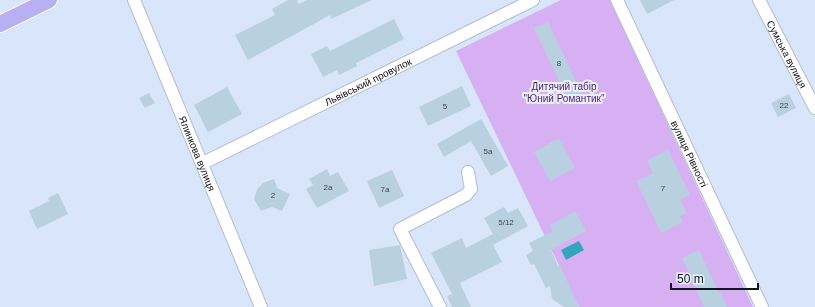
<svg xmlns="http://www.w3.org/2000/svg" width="815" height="307" font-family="Helvetica,sans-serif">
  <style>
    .green { fill: #d6b0f3 }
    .water { fill: #33a6be }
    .building { fill: #b9d0e0 }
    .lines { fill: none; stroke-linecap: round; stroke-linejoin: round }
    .minor-casing { stroke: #b2bdd3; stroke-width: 14 }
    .major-casing { stroke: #fff; stroke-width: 18 }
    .minor { stroke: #fff; stroke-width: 12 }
    .major { stroke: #b8b0f2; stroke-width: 16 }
    .labels { text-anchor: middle; stroke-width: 4; stroke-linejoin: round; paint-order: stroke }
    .number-label { font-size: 8px; fill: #3b444e }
    .street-label { font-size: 10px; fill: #11151d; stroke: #eaf2ff }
    .park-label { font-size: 10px; fill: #552373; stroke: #eaf2ff }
  </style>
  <rect width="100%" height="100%" fill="#d8e5fb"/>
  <polygon class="green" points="561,0 610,0 753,307 579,307 456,51"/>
  <polygon class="water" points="579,241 584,250 566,260 561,250"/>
  <g class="building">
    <polygon points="288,0 297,0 299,4 307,0 372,0 331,19 330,15 248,60 235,35 275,15 272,9"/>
    <polygon points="640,0 674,0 647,14"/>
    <polygon points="394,19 404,39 356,63 357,66 339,75 337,70 323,77 311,54 327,46 330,51"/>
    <polygon points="548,22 584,98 570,105 534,28"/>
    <polygon points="462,86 471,106 428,126 419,107"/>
    <polygon points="227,87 242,114 208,132 194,105"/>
    <polygon points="149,93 155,103 145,108 139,98"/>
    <polygon points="789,94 796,108 778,117 771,103"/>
    <polygon points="481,119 508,166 491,176 471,141 444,157 437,144"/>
    <polygon points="559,138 575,168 550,181 534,152"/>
    <polygon points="668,150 690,195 680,200 687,213 680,216 683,222 661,233 636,181 653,173 647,160"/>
    <polygon points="327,169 330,176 338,172 349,191 317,208 306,189 313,185 309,179"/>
    <polygon points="392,170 404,196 379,208 367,181"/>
    <polygon points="274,179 277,188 290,194 282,211 272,207 261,211 254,199 257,190 263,183"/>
    <polygon points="58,193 68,214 37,229 29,211 49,201 48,198"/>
    <polygon points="504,207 508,213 518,208 528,226 493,245 502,262 460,283 471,307 452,307 447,296 452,294 431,253 462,238 466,248 493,234 484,218"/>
    <polygon points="575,211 586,231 551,250 558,266 560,265 579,307 564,307 552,299 550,286 546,288 534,264 531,265 526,255 533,251 529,243 553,231 550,225"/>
    <polygon points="400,245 407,279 374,286 369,250"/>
    <polygon points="699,250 719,293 720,292 727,307 704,307 682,258"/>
  </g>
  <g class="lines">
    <g class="minor-casing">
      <g id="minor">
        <path id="s1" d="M134,0L261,307"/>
        <path id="s2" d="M617,0L762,307"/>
        <path id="s3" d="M759,0L815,108"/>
        <path id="s4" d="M203,163L533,0"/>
        <polyline points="440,307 400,229 466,195 471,189 468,172"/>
      </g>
    </g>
    <g class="major-casing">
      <polyline id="major" points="0,24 49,0"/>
    </g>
    <use href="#minor" class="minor"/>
    <use href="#major" class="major"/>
  </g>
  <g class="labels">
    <g class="number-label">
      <text x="559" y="66">8</text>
      <text x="784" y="108">22</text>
      <text x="445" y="109">5</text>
      <text x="488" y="154">5а</text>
      <text x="328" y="190">2а</text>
      <text x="663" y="191">7</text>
      <text x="385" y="192">7а</text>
      <text x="273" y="198">2</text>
      <text x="506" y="225">5/12</text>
    </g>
    <g class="street-label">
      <text dy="4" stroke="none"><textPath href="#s3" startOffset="61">Сумська вулиця</textPath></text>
      <text dy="4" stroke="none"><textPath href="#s4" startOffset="184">Львівський провулок</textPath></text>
      <text dy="4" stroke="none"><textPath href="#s1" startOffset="166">Ялинкова вулиця</textPath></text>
      <text dy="4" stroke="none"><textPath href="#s2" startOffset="170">вулиця Рівності</textPath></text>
    </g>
    <g class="park-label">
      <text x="564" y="90">Дитячий табір<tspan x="564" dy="12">"Юний Романтик"</tspan></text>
    </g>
  </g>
  <path d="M671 283v6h87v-6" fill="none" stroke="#11151d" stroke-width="2"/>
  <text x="677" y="283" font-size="12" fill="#11151d" stroke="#eaf2ff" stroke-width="3" paint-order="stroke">50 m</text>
</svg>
